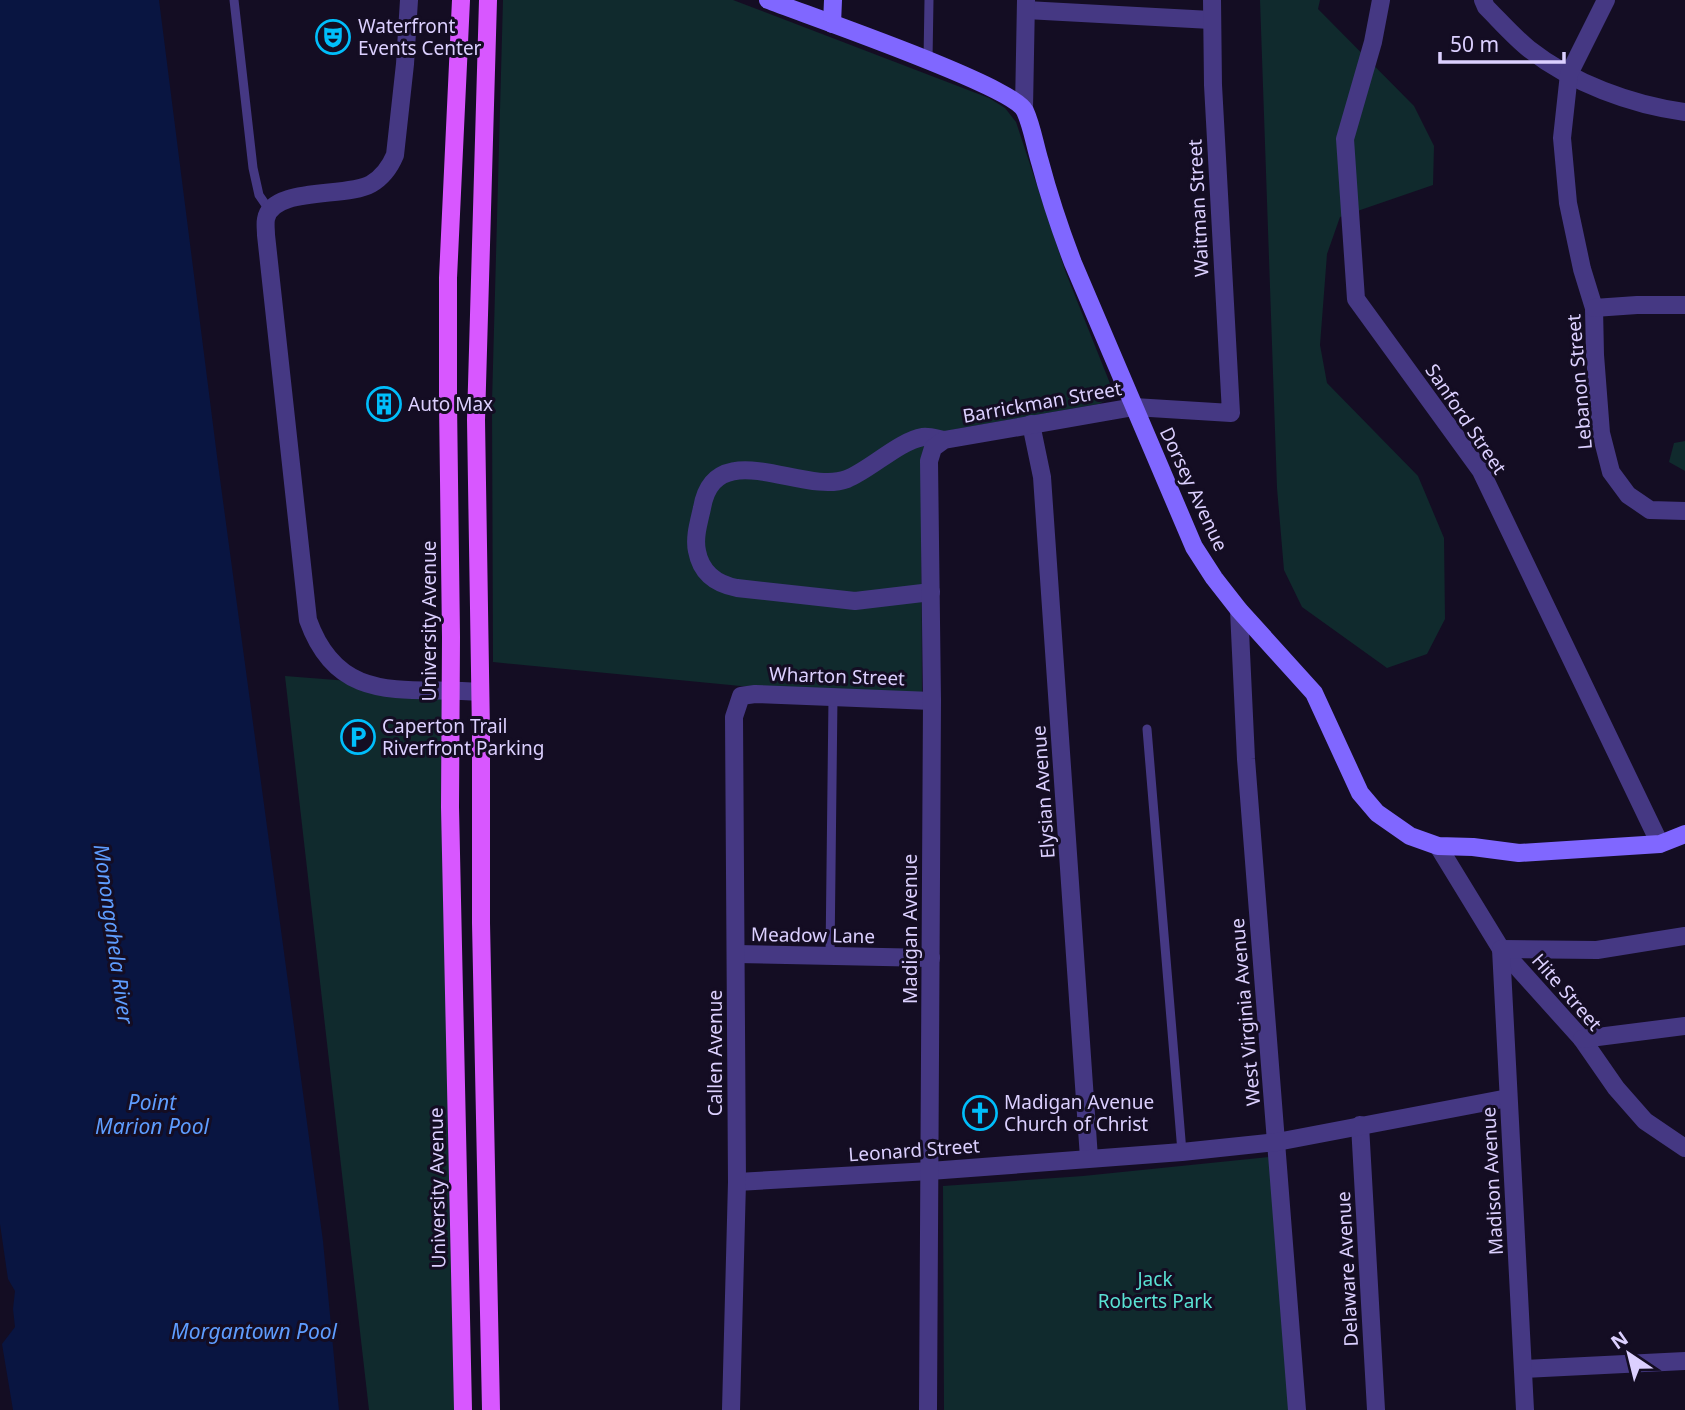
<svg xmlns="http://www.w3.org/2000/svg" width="1685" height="1410" font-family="'Noto Sans',sans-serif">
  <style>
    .green { fill: #102a2d }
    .water { fill: #091541 }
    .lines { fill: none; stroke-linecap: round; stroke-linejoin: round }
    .lane { stroke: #453883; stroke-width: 9 }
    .street { stroke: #453883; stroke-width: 18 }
    .secondary { stroke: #8067ff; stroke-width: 18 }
    .primary { stroke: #d857ff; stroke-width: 18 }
    .labels { text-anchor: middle; stroke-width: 6; stroke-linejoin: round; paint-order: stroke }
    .poi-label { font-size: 19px; fill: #dcd0ff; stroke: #140d23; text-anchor: start }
    .street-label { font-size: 19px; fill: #dcd0ff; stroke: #140d23 }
    .park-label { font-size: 19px; fill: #59e1d3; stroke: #140d23 }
    .water-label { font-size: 21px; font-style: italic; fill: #5e9dff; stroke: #140d23 }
  </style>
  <rect width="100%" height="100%" fill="#140d23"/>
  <g class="green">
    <path d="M503,0H733L989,98L1005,108L1016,122L1066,273L1113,391L1108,399L1099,404L956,429C928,436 922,445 921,474L922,693L751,687L493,662L492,402Z"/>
    <polygon points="1260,0 1320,0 1318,9 1414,106 1434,146 1433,185 1340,217 1327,254 1320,345 1327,383 1418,476 1444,538 1445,619 1427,654 1387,668 1302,607 1284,570 1277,488"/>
    <polygon points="1685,441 1685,471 1669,462 1674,443"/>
    <polygon points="285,676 451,689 463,1410 369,1410"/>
    <polygon points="1269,1157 1290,1410 944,1410 943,1186 1083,1176"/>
  </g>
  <polygon class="water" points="0,0 159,0 218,464 323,1241 339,1410 13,1410 2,1344 15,1327 13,1309 15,1291 8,1279 0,1224"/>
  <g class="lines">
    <g class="lane">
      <polyline points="234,0 253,168 259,195 270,211"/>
      <polyline points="928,60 929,0"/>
      <polyline points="1147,729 1182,1152"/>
      <polyline points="830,956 833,697"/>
    </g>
    <g class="street">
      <path d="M409,0L405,64L395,155C390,167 383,177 371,184C347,198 272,186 266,219C265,224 266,230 266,235L308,620C339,707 405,686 480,692"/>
      <polyline points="1381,0 1373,42 1345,139 1356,299 1481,471 1660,844"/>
      <path d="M1483,0L1486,7C1500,21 1514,37 1529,49C1572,83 1632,105 1685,112"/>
      <polyline points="1606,0 1569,74 1562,138 1568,203 1582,269 1594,308 1595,355 1601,433 1611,472 1628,495 1650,510 1685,511"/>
      <polyline points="1026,10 1211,20"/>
      <polyline points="1024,108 1026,0"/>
      <polyline points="1594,308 1637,305 1685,305"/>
      <polyline points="1031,424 1042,477 1089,1158"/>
      <path d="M931,592L855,601L737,588C716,584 701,573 697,551C694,537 699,522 702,508C715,433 803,496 847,479C870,470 899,441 923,437C929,436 938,439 944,440"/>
      <polyline points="1239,610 1246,759 1297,1410"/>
      <polyline points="1438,846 1501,949 1582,1039 1616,1088 1645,1121 1685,1148"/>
      <polyline points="736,954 931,958"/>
      <polyline points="1582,1039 1685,1026"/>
      <polyline points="1360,1125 1376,1410"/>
      <polyline points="737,1182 930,1171 1182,1152 1277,1142 1508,1098"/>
      <polyline points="1523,1369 1685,1361"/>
      <polyline points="731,1410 737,1182 734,717 741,696 755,694 932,701"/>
      <polyline points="928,1410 932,701 929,461 933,448 944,440 1134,407 1231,413 1213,85 1212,0"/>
      <polyline points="1525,1410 1501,949 1597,950 1685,936"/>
    </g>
    <g class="secondary">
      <path d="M768,0C806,15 1012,85 1025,111C1032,126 1035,146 1040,162C1049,196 1060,229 1073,263L1194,547L1214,578L1239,610L1314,693L1360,793L1377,813L1410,836L1438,846L1473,847L1519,853L1660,844L1685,834"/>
      <polyline points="832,24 833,0"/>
    </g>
    <g class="primary">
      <polyline points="461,0 448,278 448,402 451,637 450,807 463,1410"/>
      <polyline points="488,0 476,420 481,733 481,923 491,1410"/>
    </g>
  </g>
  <defs>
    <g id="theatre-ring" transform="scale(1.75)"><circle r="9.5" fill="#140d23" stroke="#00befb" stroke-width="1.5"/><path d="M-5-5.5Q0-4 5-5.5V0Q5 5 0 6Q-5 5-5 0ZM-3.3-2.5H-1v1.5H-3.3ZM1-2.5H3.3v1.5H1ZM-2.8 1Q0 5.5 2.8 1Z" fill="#00befb"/></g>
    <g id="building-ring" transform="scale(1.75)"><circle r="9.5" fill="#140d23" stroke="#00befb" stroke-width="1.5"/><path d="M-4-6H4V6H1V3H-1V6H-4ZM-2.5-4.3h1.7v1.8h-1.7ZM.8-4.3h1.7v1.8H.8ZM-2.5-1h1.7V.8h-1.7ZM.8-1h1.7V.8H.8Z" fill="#00befb"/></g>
    <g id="parking-ring" transform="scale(1.75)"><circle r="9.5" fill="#140d23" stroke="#00befb" stroke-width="1.5"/><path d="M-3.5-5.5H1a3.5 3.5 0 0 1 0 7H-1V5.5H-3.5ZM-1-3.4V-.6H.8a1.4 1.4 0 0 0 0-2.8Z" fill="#00befb"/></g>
    <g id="church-ring" transform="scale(1.75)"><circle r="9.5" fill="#140d23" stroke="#00befb" stroke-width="1.5"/><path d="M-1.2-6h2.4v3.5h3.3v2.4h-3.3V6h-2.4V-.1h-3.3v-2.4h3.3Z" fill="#00befb"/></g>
  </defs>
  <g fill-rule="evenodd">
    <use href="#theatre-ring" x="333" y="37"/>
    <use href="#building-ring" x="384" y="404"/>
    <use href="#parking-ring" x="358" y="737"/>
    <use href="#church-ring" x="980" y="1113"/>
  </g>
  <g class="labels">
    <g class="poi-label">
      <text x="358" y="33">Waterfront<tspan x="358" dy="22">Events Center</tspan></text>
      <text x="408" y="411">Auto Max</text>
      <text x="382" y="733">Caperton Trail<tspan x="382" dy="22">Riverfront Parking</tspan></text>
      <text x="1004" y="1109">Madigan Avenue<tspan x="1004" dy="22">Church of Christ</tspan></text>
    </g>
    <g class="street-label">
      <text transform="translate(1198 208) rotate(-93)" y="7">Waitman Street</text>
      <text transform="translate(1579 382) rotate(-95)" y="7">Lebanon Street</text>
      <text transform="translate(1042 402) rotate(-10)" y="7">Barrickman Street</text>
      <text transform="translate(1466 419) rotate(56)" y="7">Sanford Street</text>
      <text transform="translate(1194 489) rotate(65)" y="7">Dorsey Avenue</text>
      <text transform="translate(429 621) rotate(-90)" y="7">University Avenue</text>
      <text transform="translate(837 676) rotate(2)" y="7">Wharton Street</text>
      <text transform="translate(1043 792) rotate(-94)" y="7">Elysian Avenue</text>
      <text transform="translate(910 929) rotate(-90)" y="7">Madigan Avenue</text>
      <text transform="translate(813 935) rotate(1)" y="7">Meadow Lane</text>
      <text transform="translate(1567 992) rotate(49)" y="7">Hite Street</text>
      <text transform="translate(1245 1012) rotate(-95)" y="7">West Virginia Avenue</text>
      <text transform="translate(715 1053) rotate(-90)" y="7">Callen Avenue</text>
      <text transform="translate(914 1150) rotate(-4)" y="7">Leonard Street</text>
      <text transform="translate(1492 1181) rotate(-93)" y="7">Madison Avenue</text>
      <text transform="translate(437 1188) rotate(-91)" y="7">University Avenue</text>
      <text transform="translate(1347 1269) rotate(-93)" y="7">Delaware Avenue</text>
    </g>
    <g class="park-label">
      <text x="1155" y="1286">Jack<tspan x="1155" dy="22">Roberts Park</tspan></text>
    </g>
    <g class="water-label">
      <text transform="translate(113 934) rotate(82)" y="7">Monongahela River</text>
      <text x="152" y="1110">Point<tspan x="152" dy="24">Marion Pool</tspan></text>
      <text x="254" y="1339">Morgantown Pool</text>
    </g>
  </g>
  <g transform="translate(1629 1354) rotate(325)" stroke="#140d23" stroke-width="5" paint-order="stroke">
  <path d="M0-5L12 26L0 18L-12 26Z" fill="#dcd0ff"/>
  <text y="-10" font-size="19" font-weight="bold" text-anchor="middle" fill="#dcd0ff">N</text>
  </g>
  <path d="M1440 52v10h124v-10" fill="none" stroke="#dcd0ff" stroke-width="3.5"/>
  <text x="1450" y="52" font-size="21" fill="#dcd0ff" stroke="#140d23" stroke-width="5" paint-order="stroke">50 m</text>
</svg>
